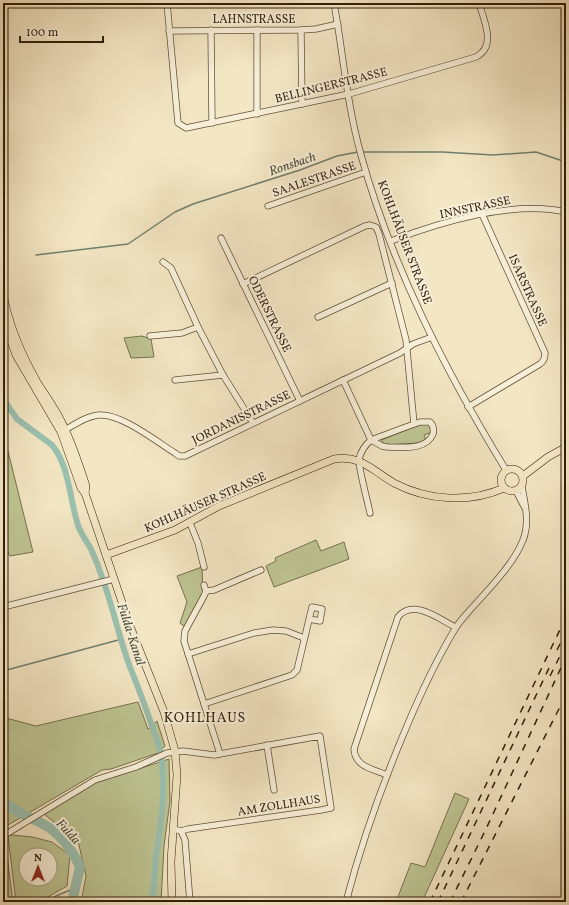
<svg xmlns="http://www.w3.org/2000/svg" width="569" height="905" font-family="Vollkorn,serif">
  <style>
    .green { fill: #bdc492; stroke: #76714e; fill-rule: evenodd }
    .lines { fill: none; stroke-linecap: round; stroke-linejoin: round }
    .stream { stroke: #707f6e; stroke-width: 1.5 }
    .canal { stroke: #9bc0b0; stroke-width: 6 }
    .river { stroke: #9bc0b0; stroke-width: 10 }
    .minor-casing { stroke: #615038; stroke-width: 7 }
    .major-casing { stroke: #301e0a; stroke-width: 8 }
    .minor { stroke: #f7efd8; stroke-width: 5.5 }
    .major { stroke: #f3e6c3; stroke-width: 7 }
    .rail { stroke: #301e0a; stroke-width: 1.5; stroke-dasharray: 7 7; stroke-linecap: butt }
    .labels { text-anchor: middle; stroke-width: 4; stroke-linejoin: round; paint-order: stroke }
    .street-label { font-size: 12px; fill: #301e0a; stroke: #f7efd8 }
    .water-label { font-size: 13px; font-style: italic; fill: #504f3c; stroke: #f7efd8 }
    .quarter-label { font-size: 14px; letter-spacing: 1px; fill: #301e0a; stroke: #f7efd8 }
  </style>
  <rect width="100%" height="100%" fill="#f3e6c3"/>
  <filter id="stains"><feTurbulence type="fractalNoise" baseFrequency=".005" numOctaves="4"/><feColorMatrix values="0 0 0 0 .2 0 0 0 0 .09 0 0 0 0 .02 0 0 0 .5 -.17"/></filter>
  <radialGradient id="worn" r=".72"><stop offset=".6" stop-color="#630" stop-opacity="0"/><stop offset="1" stop-color="#630" stop-opacity=".3"/></radialGradient>
  <g class="green">
    <polygon points="142,336 151,339 154,357 131,358 124,338"/>
    <polygon points="429,423 432,430 430,433 424,435 426,440 418,443 385,445 381,440 422,424"/>
    <polygon points="3,435 4,435 33,552 10,556 3,542"/>
    <polygon points="316,540 321,551 344,542 349,559 274,587 266,566 276,561 275,558"/>
    <polygon points="202,567 203,593 189,623 184,626 180,623 187,602 177,576"/>
    <polygon points="138,702 148,729 157,721 165,746 158,753 111,769 102,770 3,828 3,716 6,718 36,726"/>
    <polygon points="169,759 170,801 164,846 161,902 81,902 86,876 78,841 44,814 95,783"/>
    <polygon points="455,793 469,799 422,902 396,902 411,863 425,867"/>
    <path d="M12,835L32,837L52,842L70,855L67,886L39,902H16L8,836ZM26,855H50V879H26Z"/>
    <polygon points="5,840 13,902 3,902 3,841"/>
  </g>
  <g class="lines">
    <g class="stream">
      <polyline points="362,152 442,152 493,155 536,152 566,162"/>
      <polyline points="36,255 128,244 175,212 193,204 300,170 337,156 347,154 358,152"/>
      <polyline points="3,671 122,639"/>
      <polyline points="152,898 154,902"/>
      <polyline points="47,902 56,896 75,888"/>
    </g>
    <path class="canal" d="M3,399L17,419L52,445C70,466 70,504 79,528C82,535 87,542 91,549C95,558 99,568 102,577C113,607 119,638 130,667C138,687 146,708 153,729C156,737 160,746 161,755C166,789 161,824 156,857C154,869 156,892 150,902"/>
    <path class="river" d="M3,801C14,812 27,816 41,823C58,831 72,849 80,867L72,902"/>
    <g class="minor-casing">
      <g id="minor">
        <path d="M167,3L178,123L186,128L349,94L476,57C497,46 484,21 479,3"/>
        <path d="M334,3C343,53 347,105 361,155C392,267 446,372 506,470"/>
        <polyline points="211,30 212,123"/>
        <polyline points="257,30 257,114"/>
        <polyline points="301,30 302,104"/>
        <polyline points="169,31 301,30 316,29 338,24"/>
        <polyline points="268,206 366,172"/>
        <polyline points="221,238 300,401"/>
        <path d="M391,241C440,222 513,200 566,212"/>
        <polyline points="163,262 171,268 198,327 223,375 253,423"/>
        <polyline points="243,284 365,226 370,225 376,227 379,234 406,340 414,424"/>
        <polyline points="318,317 392,283"/>
        <polyline points="150,336 182,333 198,327"/>
        <polyline points="175,380 223,375"/>
        <polyline points="343,380 371,440"/>
        <path d="M468,407L540,364C544,361 545,358 545,353L482,214"/>
        <path d="M63,431C74,425 86,416 99,415C121,413 157,442 175,453L179,456H185L400,353L413,344L432,337"/>
        <polyline points="516,491 525,508"/>
        <path d="M370,513C368,503 358,466 359,459C361,451 365,445 371,440L414,424L420,422H430C433,425 434,430 433,434C426,451 402,447 387,447L382,446L371,440"/>
        <polyline points="190,523 198,543 204,567"/>
        <polyline points="204,585 206,591 204,596 185,631 184,641 220,754"/>
        <polyline points="206,591 214,590 261,570"/>
        <polyline points="3,607 114,579"/>
        <polyline points="188,654 254,633 273,630 286,631 304,638"/>
        <polyline points="204,704 292,675 297,670 312,607 322,609 320,621 309,619"/>
        <polyline points="267,745 274,790"/>
        <path d="M387,775C373,769 355,767 354,749L398,617C413,598 439,619 455,627"/>
        <polyline points="174,829 181,831 185,840 190,902"/>
        <polyline points="3,836 95,780 136,767 167,753 183,751 214,755 320,736 331,808 321,810 188,829 181,831"/>
        <path d="M346,902C361,844 381,788 404,733C419,697 435,662 455,629C459,622 465,616 470,610C487,591 514,564 523,540C530,523 525,504 522,487"/>
      </g>
    </g>
    <g class="major-casing">
      <g id="major">
        <path d="M3,294C9,326 21,354 37,382C45,395 54,407 61,421C72,442 79,464 86,486L85,493"/>
        <polyline points="3,317 16,355 61,432 81,488 85,493 130,626 164,712 175,751 177,775 171,861 172,902"/>
        <circle cx="512" cy="480" r="11"/>
        <polyline points="523,476 548,457 566,447"/>
        <path d="M106,555L175,530L219,506L334,459C360,454 373,471 394,483C428,501 470,503 504,488"/>
      </g>
    </g>
    <use href="#minor" class="minor"/>
    <use href="#major" class="major"/>
    <g class="rail">
      <polyline points="557,650 566,632"/>
      <polyline points="550,676 565,646"/>
      <polyline points="430,902 566,617"/>
      <polyline points="438,902 549,668"/>
      <polyline points="450,902 486,829 566,657"/>
      <polyline points="461,902 566,695"/>
    </g>
  </g>
  <g class="labels">
    <g class="street-label">
      <text x="254" y="23">LAHNSTRASSE</text>
      <text transform="translate(331 85) rotate(-14)" y="4">BELLINGERSTRASSE</text>
      <text transform="translate(314 179) rotate(-19)" y="4">SAALESTRASSE</text>
      <text transform="translate(475 207) rotate(-12)" y="4">INNSTRASSE</text>
      <text transform="translate(405 242) rotate(69)" y="4">KOHLHÄUSER STRASSE</text>
      <text transform="translate(528 290) rotate(66)" y="4">ISARSTRASSE</text>
      <text transform="translate(270 314) rotate(64)" y="4">ODERSTRASSE</text>
      <text transform="translate(241 417) rotate(-26)" y="4">JORDANISSTRASSE</text>
      <text transform="translate(205 502) rotate(-24)" y="4">KOHLHÄUSER STRASSE</text>
      <text transform="translate(279 805) rotate(-9)" y="4">AM ZOLLHAUS</text>
    </g>
    <g class="water-label">
      <text transform="translate(292 163) rotate(-19)" y="5">Ronsbach</text>
      <text transform="translate(132 634) rotate(72)" y="5">Fulda-Kanal</text>
      <text transform="translate(69 831) rotate(47)" y="5">Fulda</text>
    </g>
    <g class="quarter-label">
      <text x="205" y="722">KOHLHAUS</text>
    </g>
  </g>
  <rect width="569" height="905" fill="none" stroke="#f3e6c3" stroke-width="16"/>
  <rect x="4" y="4" width="561" height="897" fill="none" stroke="#301e0a" stroke-width="2"/>
  <rect x="8" y="8" width="553" height="889" fill="none" stroke="#301e0a"/>
  <g transform="translate(38 867)"><circle r="19" fill="#f7efd8" stroke="#a79b86"/>
  <path d="M0-3L7 15L0 10L-7 15Z" fill="#8f2418"/>
  <text y="-6" font-size="11" font-weight="bold" text-anchor="middle" fill="#301e0a">N</text>
  </g>
  <path d="M20 36v6h83v-6" fill="none" stroke="#301e0a" stroke-width="2"/>
  <text x="26" y="36" font-size="12" fill="#301e0a" stroke="#f7efd8" stroke-width="3" paint-order="stroke">100 m</text>
  <rect width="100%" height="100%" filter="url(#stains)"/>
  <rect width="100%" height="100%" fill="url(#worn)"/>
</svg>
